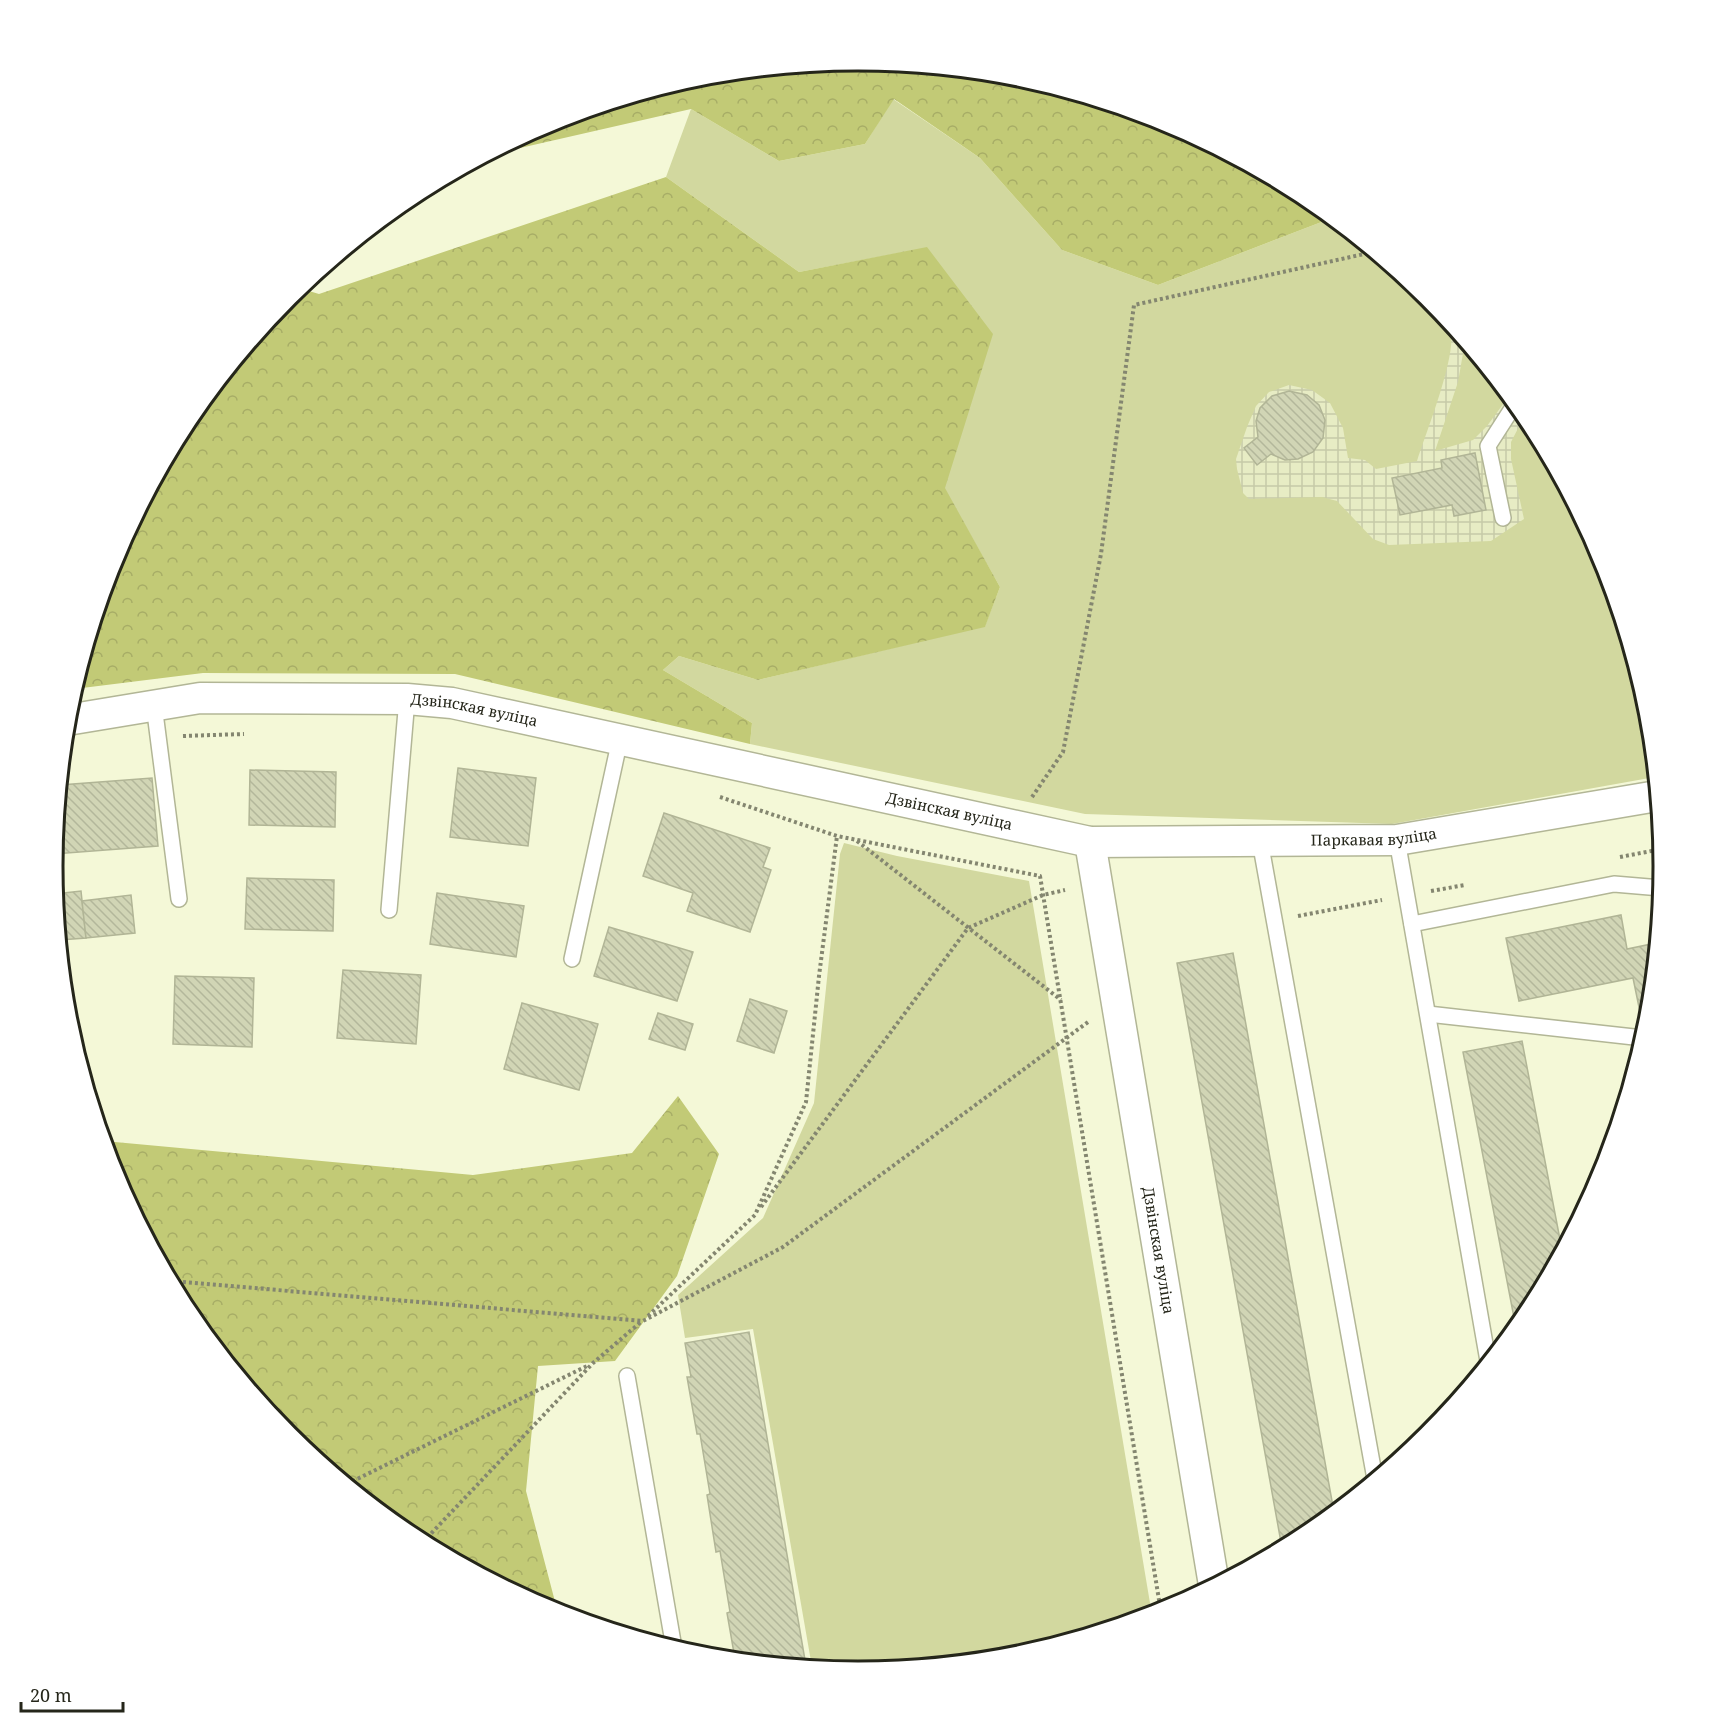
<svg xmlns="http://www.w3.org/2000/svg" width="1716" height="1732" font-family="'Noto Serif',serif">
  <style>
    .industrial { fill: url(#industrial-grid) }
    .grass { fill: #d2d89f }
    .forest { fill: url(#forest-crowns) }
    .building { fill: url(#building-back-hatch); stroke: #b1b596; stroke-width: 1.5 }
    .lines { fill: none; stroke-linecap: round; stroke-linejoin: round }
    .lane-casing { stroke: #b2b696; stroke-width: 18 }
    .street-casing { stroke: #b2b696; stroke-width: 33 }
    .path { stroke: #848670; stroke-width: 4; stroke-dasharray: 3 3; stroke-linecap: butt }
    .lane { stroke: #fff; stroke-width: 15 }
    .street { stroke: #fff; stroke-width: 30 }
    .labels { text-anchor: middle; stroke-width: 6; stroke-linejoin: round; paint-order: stroke }
    .street-label { font-size: 15px; fill: #25261a; stroke: #fff }
    .rim { fill: none; stroke: #25261a; stroke-width: 3 }
  </style>
  <defs>
    <pattern id="industrial-grid" width="8" height="8" patternUnits="userSpaceOnUse" patternTransform="scale(1.5)"><rect width="8" height="8" fill="#e7ecc4"/><path d="M0 4h8M4 0v8" fill="none" stroke="#c6caa8"/></pattern>
    <pattern id="forest-crowns" width="20" height="18" patternUnits="userSpaceOnUse" patternTransform="scale(1.5)"><rect width="20" height="18" fill="#c2ca76"/><path d="M2 6a3 3 0 1 1 6 0M12 15a3 3 0 1 1 6 0" fill="none" stroke="#a7ad66"/></pattern>
    <pattern id="building-back-hatch" width="6" height="6" patternUnits="userSpaceOnUse" patternTransform="scale(1.5)"><rect width="6" height="6" fill="#d1d5b5"/><path d="M-1 5l2 2M0 0l6 6M5-1l2 2" fill="none" stroke="#b3b79b"/></pattern>
  </defs>
  <rect width="100%" height="100%" fill="#f4f8d7"/>
  <polygon class="industrial" points="1411,283 1428,297 1528,419 1569,496 1451,580 1107,550 1136,320"/>
  <g class="grass">
    <path d="M893,99L980,158L1062,250L1158,285L1332,218L1424,294L1421,303L1424,306L1437,307C1441,313 1448,319 1450,326C1459,352 1426,432 1417,461L1376,469L1365,460L1348,458L1343,428L1330,403L1312,390L1289,385L1269,392L1256,406L1247,427L1236,459L1237,469L1243,493L1249,499L1322,497L1337,501L1373,539L1389,545L1491,541L1524,519L1511,459V442L1525,415L1602,558L1648,709L1655,777L1392,824L1085,814L750,744L752,723L663,670L679,656L758,680L985,626L1000,587L944,488L992,334L915,250L799,272L666,177L691,109L779,161L865,144Z"/>
    <polygon points="1465,342 1509,396 1487,426 1473,440 1435,451 1458,382"/>
    <polygon points="844,843 897,856 1029,881 1152,1615 1015,1656 858,1671 812,1667 753,1329 685,1338 678,1295 763,1218 814,1103 840,854"/>
  </g>
  <g class="forest">
    <polygon points="858,61 1015,76 1167,122 1306,196 1332,218 1158,285 1062,250 980,158 894,99 865,144 779,161 691,109 485,156 550,122 701,76"/>
    <polygon points="666,177 799,272 927,247 993,334 945,488 1000,587 985,627 758,680 679,656 663,670 752,723 750,744 455,674 203,673 74,689 114,557 188,418 289,296 299,288 319,294"/>
    <polygon points="678,1096 719,1154 677,1276 615,1361 538,1366 526,1491 558,1613 549,1610 410,1536 288,1435 188,1313 114,1174 104,1141 473,1175 632,1153"/>
  </g>
  <g class="building">
    <polygon points="1289,391 1307,395 1319,405 1325,420 1323,438 1313,452 1298,459 1285,460 1271,454 1257,465 1244,448 1258,437 1256,421 1260,408 1272,396"/>
    <polygon points="1475,453 1486,510 1454,516 1452,505 1400,515 1392,478 1442,468 1441,460"/>
    <polygon points="458,768 536,778 528,846 450,837"/>
    <polygon points="250,770 336,772 335,827 249,825"/>
    <polygon points="152,778 158,846 54,854 60,785"/>
    <polygon points="664,813 770,848 763,867 771,870 750,932 687,911 693,893 643,876"/>
    <polygon points="247,878 334,880 333,931 245,929"/>
    <polygon points="81,891 86,938 60,940 55,894"/>
    <polygon points="437,893 524,906 516,957 430,944"/>
    <polygon points="131,895 135,933 86,938 82,901"/>
    <polygon points="1621,915 1627,949 1656,943 1649,1010 1640,1012 1633,978 1519,1001 1506,938"/>
    <polygon points="609,927 693,952 677,1001 594,976"/>
    <polygon points="61,953 66,953 69,1021 68,1021"/>
    <polygon points="1233,953 1334,1512 1305,1536 1282,1548 1177,963"/>
    <polygon points="343,970 421,975 416,1044 337,1038"/>
    <polygon points="175,976 254,978 252,1047 173,1044"/>
    <polygon points="750,999 787,1011 774,1053 737,1041"/>
    <polygon points="522,1003 598,1024 579,1090 504,1069"/>
    <polygon points="658,1013 693,1024 685,1050 649,1039"/>
    <polygon points="1522,1041 1562,1250 1528,1314 1516,1328 1463,1052"/>
    <polygon points="749,1332 806,1666 735,1659 727,1613 730,1612 720,1551 716,1552 707,1495 710,1494 700,1434 697,1434 687,1377 691,1377 685,1343"/>
  </g>
  <g class="lines">
    <g class="lane-casing">
      <g id="lane">
        <polyline points="1503,518 1488,446 1515,404"/>
        <polyline points="154,705 179,899"/>
        <polyline points="1397,840 1488,1361"/>
        <polyline points="1260,841 1375,1479"/>
        <polyline points="389,910 407,699"/>
        <polyline points="1412,924 1614,884 1661,888"/>
        <polyline points="572,959 620,739"/>
        <polyline points="1428,1014 1643,1038"/>
        <polyline points="627,1376 674,1648"/>
      </g>
    </g>
    <g class="street-casing">
      <g id="street">
        <path id="s1" d="M67,720L200,698L407,699L452,703L1090,842L1397,840L1657,796"/>
        <path id="s2" d="M1090,842L1214,1585"/>
      </g>
    </g>
    <g class="path">
      <polyline points="183,736 244,734"/>
      <polyline points="720,797 837,836 1040,876 1161,1612"/>
      <polyline points="1032,797 1063,752 1101,554 1134,305 1373,252"/>
      <polyline points="857,841 1061,1000"/>
      <polyline points="1620,857 1662,849"/>
      <polyline points="1431,891 1465,885"/>
      <polyline points="1298,916 1382,900"/>
      <polyline points="761,1207 968,928 1043,895 1065,890"/>
      <polyline points="171,1281 643,1321 783,1247 1088,1022"/>
      <polyline points="648,1316 755,1215 806,1102 819,976 837,836"/>
      <polyline points="347,1484 589,1365"/>
      <polyline points="423,1542 593,1363 642,1321"/>
    </g>
    <use href="#lane" class="lane"/>
    <use href="#street" class="street"/>
  </g>
  <g class="labels">
    <g class="street-label">
      <text dy="5" stroke="none"><textPath href="#s1" startOffset="410">Дзвінская вуліца</textPath></text>
      <text dy="5" stroke="none"><textPath href="#s1" startOffset="896">Дзвінская вуліца</textPath></text>
      <text dy="5" stroke="none"><textPath href="#s1" startOffset="1324">Паркавая вуліца</textPath></text>
      <text dy="5" stroke="none"><textPath href="#s2" startOffset="414">Дзвінская вуліца</textPath></text>
    </g>
  </g>
  <path d="M0 0H1716V1732H0ZM63 866a795 795 0 1 1 1590 0a795 795 0 1 1-1590 0Z" fill="#fff" fill-rule="evenodd"/>
  <path class="rim" d="M63 866a795 795 0 1 1 1590 0a795 795 0 1 1-1590 0Z"/>
  <path d="M21 1702v9h102v-9" fill="none" stroke="#25261a" stroke-width="3"/>
  <text x="30" y="1702" font-size="18" fill="#25261a" stroke="#ffffff" stroke-width="4.5" paint-order="stroke">20 m</text>
</svg>
